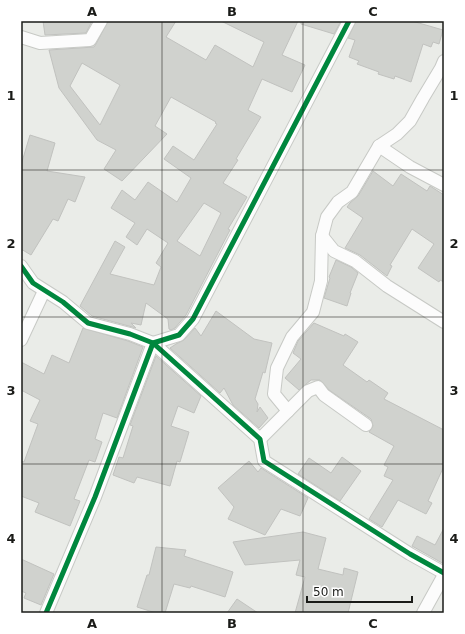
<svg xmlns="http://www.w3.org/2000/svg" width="465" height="634" font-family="'DejaVu Sans',sans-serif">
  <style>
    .building { fill: #d0d2ce; stroke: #c1c2bf; fill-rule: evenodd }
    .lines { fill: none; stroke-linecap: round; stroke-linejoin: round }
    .street-casing { stroke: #c7c9c5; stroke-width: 14 }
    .street { stroke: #fcfcfc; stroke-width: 12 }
    .cycleway-casing { stroke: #fff; stroke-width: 8 }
    .cycleway { stroke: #00873e; stroke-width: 5 }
    .grid { fill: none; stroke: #1a1b18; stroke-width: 1; stroke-opacity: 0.55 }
    .neatline { fill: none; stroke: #1a1b18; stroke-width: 1.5 }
    .grid-label { font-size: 13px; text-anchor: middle; font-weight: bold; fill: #1a1b18 }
  </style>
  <rect width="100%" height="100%" fill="#eaece8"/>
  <g class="building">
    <polygon points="43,21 92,21 86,33 45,35"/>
    <path d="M108,21H176L166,37L206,60L215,45L253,67L264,42L221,21H298L282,55L305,65L292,92L262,79L248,110L261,117L236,159L238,160L223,183L247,197L228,229L230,230L186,315L175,328L171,330L169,329L168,319L146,303L141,325L131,323L136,328L92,316L80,306L115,241L125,247L110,274L154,285L161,267L156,263L168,243L147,229L137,245L126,237L135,223L111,208L122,190L135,200L148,182L177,202L191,178L164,159L173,146L194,160L217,124L215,123L216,122L171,97L155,126L167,134L122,181L104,169L116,150L97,140L59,88L49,50L94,47L96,44ZM82,63L120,85L100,125L70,86ZM204,203L221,213L200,256L177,241Z"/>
    <polygon points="301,21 341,21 334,34 301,24"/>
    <polygon points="356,21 412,21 443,30 439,44 433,42 431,47 423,44 411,82 395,76 394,79 378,74 379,72 357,64 359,61 349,57 355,40 348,38"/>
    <polygon points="30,135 55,143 47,171 85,177 75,202 68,199 58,221 53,219 31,255 21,249 21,165"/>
    <polygon points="373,171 393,186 401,174 427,191 430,186 444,195 444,282 440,280 439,282 418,268 434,244 412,229 390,265 392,266 387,276 360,255 345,248 363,218 347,207 350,203 358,196"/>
    <polygon points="336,260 351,267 358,273 350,293 351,293 347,306 324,298 330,278 329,277"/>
    <polygon points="216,311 254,339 272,343 265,373 263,372 255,399 258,404 257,412 260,407 268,418 259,428 233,405 224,388 220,393 170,348 176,344 184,340 195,328 201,336"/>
    <polygon points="314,323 344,336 345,334 358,342 343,365 367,382 369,380 388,393 384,399 444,430 444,466 428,501 432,503 426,514 398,500 382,527 369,519 393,480 384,476 388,467 384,465 394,446 369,432 373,426 371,419 329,390 320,380 311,380 299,390 285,378 301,359 293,353 298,341"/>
    <polygon points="83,328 128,341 143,347 117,418 103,413 95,439 102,442 95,462 89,460 74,499 80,501 70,526 35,512 39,503 21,496 21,461 24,462 38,424 30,421 40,400 21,390 21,362 44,374 52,355 69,363"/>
    <polygon points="156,356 201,396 194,413 178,406 171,426 189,432 180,462 177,461 170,486 137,477 134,483 113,475 119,457 123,458 133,426 130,425"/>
    <polygon points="342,457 361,471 340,501 298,474 309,458 331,473"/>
    <polygon points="249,461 258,472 261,468 308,498 300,516 281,509 265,535 228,519 234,507 218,488"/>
    <polygon points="444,528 444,564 412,546 417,536 435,545"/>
    <polygon points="303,532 326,538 318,569 343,575 344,568 358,572 348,613 295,613 305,577 296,575 300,560 245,565 233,542"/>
    <polygon points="156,547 186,550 184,556 233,572 225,597 191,586 190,588 174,584 165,613 156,613 137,607 147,575 149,575"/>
    <polygon points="21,559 54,574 41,605 24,598 26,593 21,591"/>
    <polygon points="237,599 258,613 227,613"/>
  </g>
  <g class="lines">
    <g class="street-casing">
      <g id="street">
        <polyline points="21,37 40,43 90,40 101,21"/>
        <polyline points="379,146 410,167 444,185"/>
        <polyline points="322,236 334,251 355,261 387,286 444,322"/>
        <polyline points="21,266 33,283 63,302 88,323 130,334 153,343 260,439 264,461 410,554 444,573"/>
        <polyline points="21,340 44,291"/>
        <polyline points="288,411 274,394 277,368 292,337 313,312 321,281 322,236 327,217 338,202 352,192 379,146 397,134 410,121 423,98 441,68 444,61"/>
        <polyline points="260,439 308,391 318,387 324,395 366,425"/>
        <polyline points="46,613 95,497 153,343 179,335 193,319 349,21"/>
        <polyline points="423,613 444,575"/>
      </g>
    </g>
    <use href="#street" class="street"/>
    <g class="cycleway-casing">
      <g id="cycleway">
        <polyline points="21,266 33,283 63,302 88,323 130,334 153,343 260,439 264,461 410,554 444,573"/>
        <polyline points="46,613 95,497 153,343 179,335 193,319 349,21"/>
      </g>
    </g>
    <use href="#cycleway" class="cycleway"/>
  </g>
  <path class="grid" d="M162,21V613M303,21V613M21,170H444M21,317H444M21,464H444"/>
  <rect width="465" height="634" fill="none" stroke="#ffffff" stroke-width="44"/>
  <path d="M307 596v6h105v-6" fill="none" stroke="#1a1b18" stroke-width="2"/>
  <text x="313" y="596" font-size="12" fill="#1a1b18" stroke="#ffffff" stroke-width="3" paint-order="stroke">50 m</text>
  <rect x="22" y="22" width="421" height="590" class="neatline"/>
  <g class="grid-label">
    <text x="92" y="16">A</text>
    <text x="232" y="16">B</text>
    <text x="373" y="16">C</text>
    <text x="11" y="100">1</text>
    <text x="454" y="100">1</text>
    <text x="11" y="248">2</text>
    <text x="454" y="248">2</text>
    <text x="11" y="395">3</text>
    <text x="454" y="395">3</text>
    <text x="11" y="543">4</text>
    <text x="454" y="543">4</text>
    <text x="92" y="628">A</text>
    <text x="232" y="628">B</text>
    <text x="373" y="628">C</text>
  </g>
</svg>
